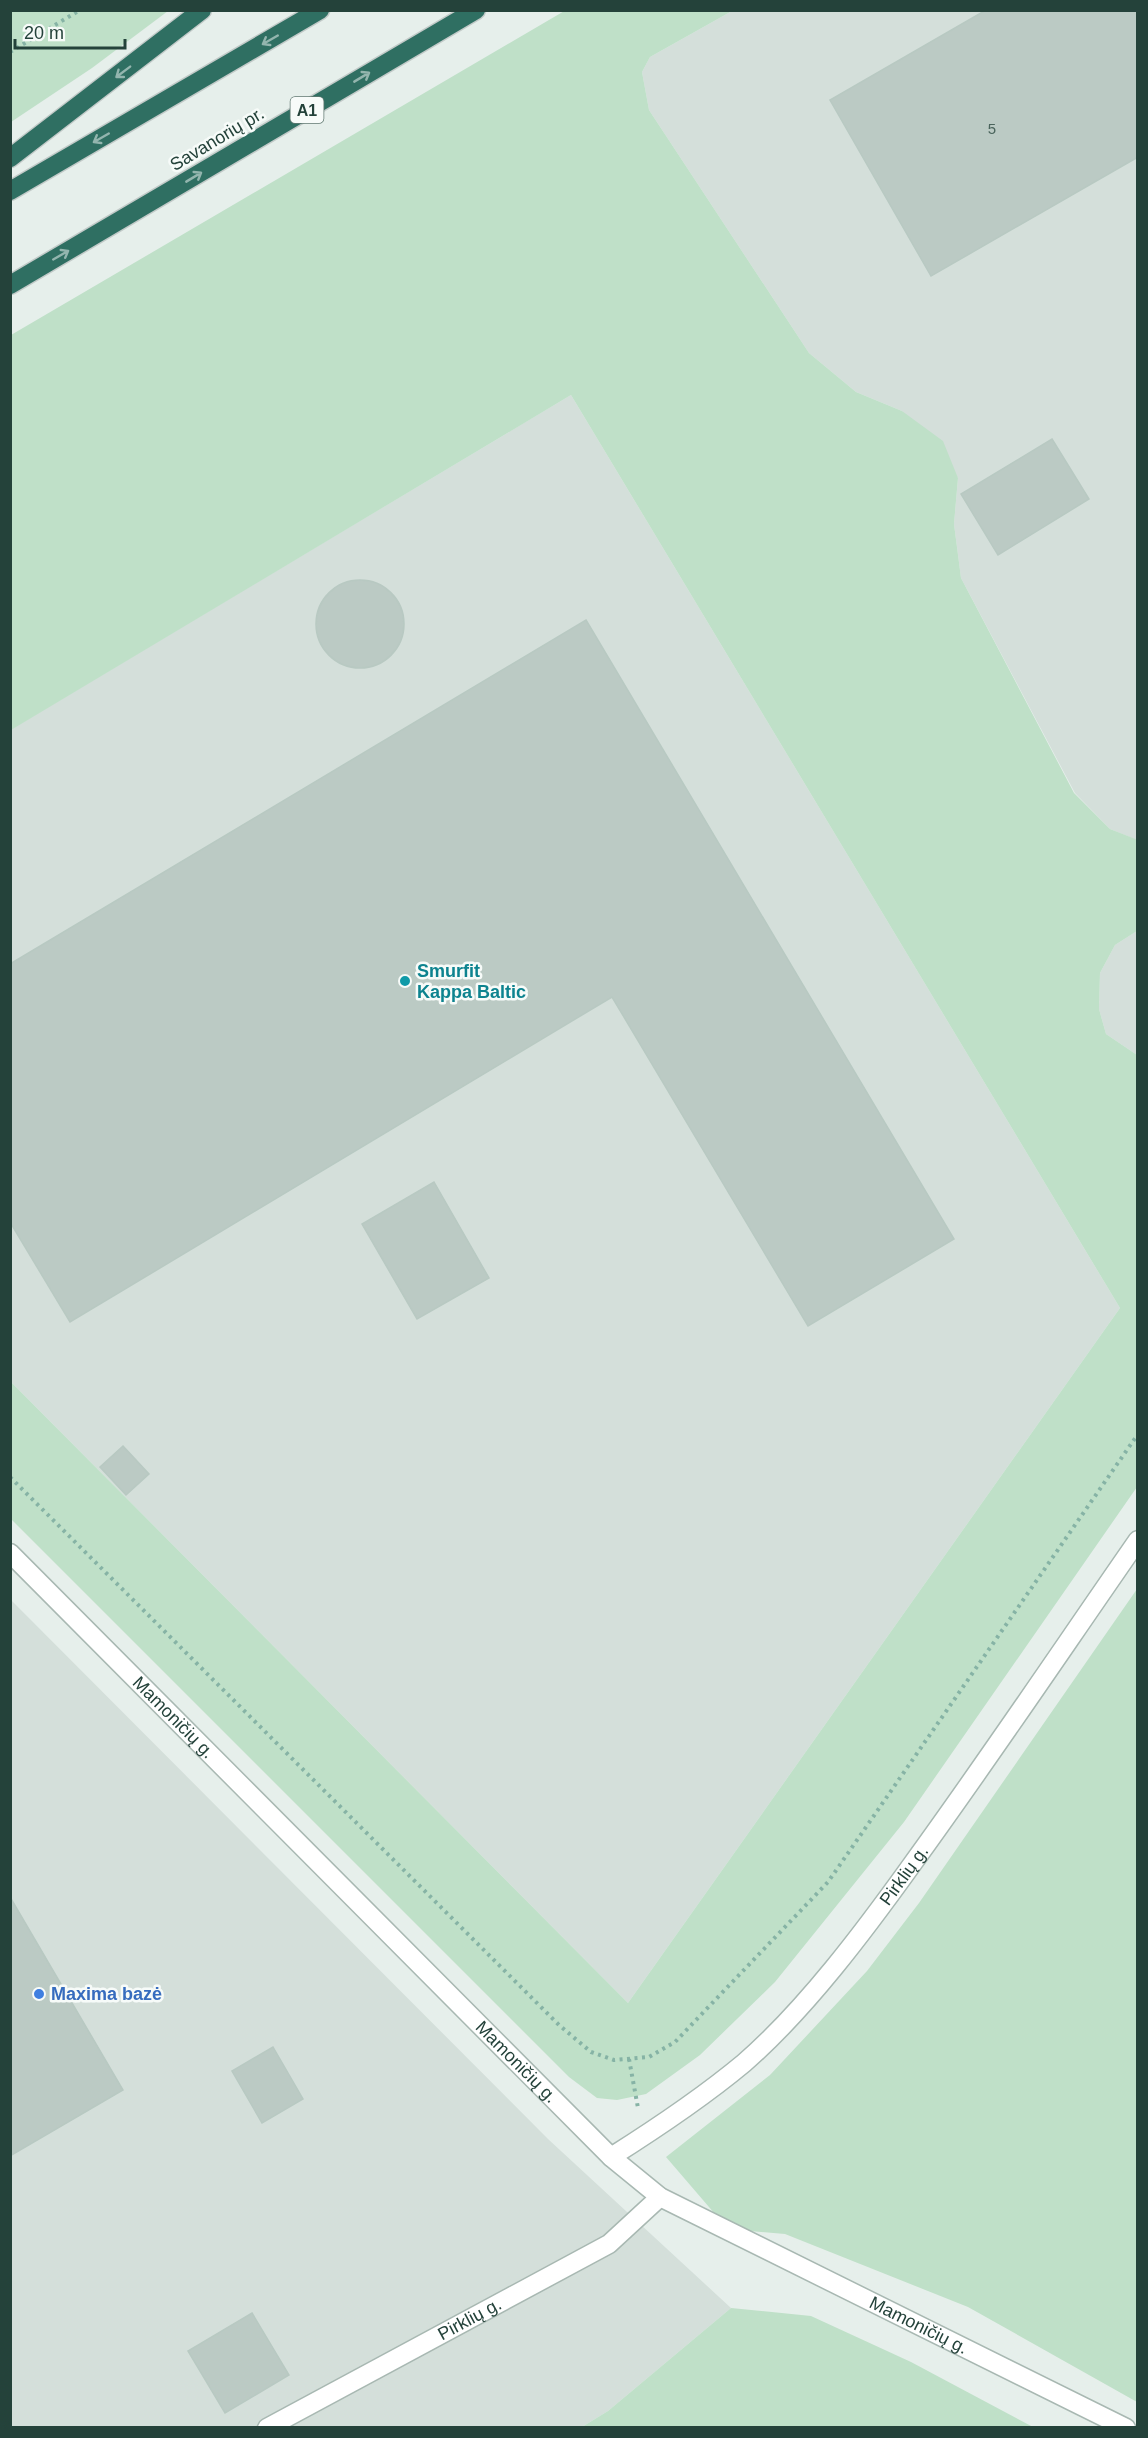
<svg xmlns="http://www.w3.org/2000/svg" width="1148" height="2438" font-family="Helvetica,sans-serif">
  <style>
    .built { fill: #d4dfda }
    .green { fill: #bfe0c8 }
    .building { fill: #bbcac4; stroke: #b8c9c2; stroke-width: 1.5 }
    .lines { fill: none; stroke-linecap: round; stroke-linejoin: round }
    .street-casing { stroke: #a8b8b2; stroke-width: 21 }
    .highway-casing { stroke: #c2cac8; stroke-width: 21 }
    .path { stroke: #86b3a5; stroke-width: 4; stroke-dasharray: 3 4.5; stroke-linecap: butt }
    .street { stroke: #fff; stroke-width: 18 }
    .highway { stroke: #2f6f62; stroke-width: 18 }
    .oneway { stroke: #93b5ae }
    .culture-dot { fill: #0f9aa8; stroke: #f7fbf9; stroke-width: 2 }
    .shop-dot { fill: #3f7fe0; stroke: #f7fbf9; stroke-width: 2 }
    .labels { text-anchor: middle; stroke-width: 5; stroke-linejoin: round; paint-order: stroke }
    .number-label { font-size: 15px; fill: #4a645c }
    .shield { fill: #f7fbf9; stroke: #637a73; stroke-width: 1.5 }
    .shield-label { font-size: 16px; font-weight: bold; fill: #24423a }
    .street-label { font-size: 18px; fill: #24423a; stroke: #f7fbf9 }
    .culture-label { font-size: 18px; font-weight: bold; fill: #0d838f; stroke: #f7fbf9; text-anchor: start }
    .shop-label { font-size: 18px; font-weight: bold; fill: #366cbe; stroke: #f7fbf9; text-anchor: start }
  </style>
  <rect width="100%" height="100%" fill="#e6efeb"/>
  <g class="built">
    <polygon points="732,11 1137,11 1137,840 1110,829 1075,793 961,578 954,524 958,478 902,411 856,392 809,353 649,110 642,72 650,57"/>
    <polygon points="571,395 1120,1308 628,2003 11,1382 10,730"/>
    <polygon points="1137,931 1137,1055 1106,1034 1099,1009 1100,973 1115,945"/>
    <polygon points="10,1599 548,2139 731,2308 608,2411 582,2427 11,2427"/>
  </g>
  <g class="green">
    <polygon points="11,10 168,10 168,11 92,68 11,122"/>
    <polygon points="566,10 732,11 650,57 642,72 649,110 809,353 856,392 902,411 943,441 958,478 954,524 961,578 1074,793 1110,829 1138,840 1137,931 1115,945 1100,973 1099,1009 1106,1034 1137,1055 1137,1487 904,1822 775,1982 700,2055 646,2094 617,2100 597,2098 569,2077 10,1518 11,1382 628,2003 1120,1308 571,395 11,730 11,335"/>
    <polygon points="1137,1589 1137,2402 968,2307 785,2234 738,2230 715,2214 666,2157 770,2075 867,1971 919,1903"/>
    <polygon points="731,2308 811,2316 911,2362 1033,2427 582,2427 608,2411"/>
  </g>
  <g class="building">
    <polygon points="986,10 1138,10 1138,157 931,276 830,100"/>
    <polygon points="1052,439 1089,499 998,555 961,494"/>
    <circle cx="360" cy="624" r="44"/>
    <polygon points="586,620 954,1239 808,1326 612,997 70,1322 10,1222 10,964"/>
    <polygon points="434,1182 489,1278 417,1319 362,1224"/>
    <polygon points="123,1446 149,1474 126,1495 100,1467"/>
    <polygon points="10,1897 123,2090 10,2156"/>
    <polygon points="273,2047 303,2099 262,2123 232,2071"/>
    <polygon points="252,2313 289,2375 225,2413 188,2351"/>
  </g>
  <g class="lines">
    <g class="street-casing">
      <g id="street">
        <path id="s1" d="M10,1553L611,2157L660,2197L1126,2428"/>
        <path id="s2" d="M611,2157C657,2128 702,2098 744,2063C806,2009 865,1930 913,1863C990,1757 1063,1648 1138,1540"/>
        <path id="s3" d="M267,2428L609,2244L660,2197"/>
      </g>
    </g>
    <g class="highway-casing">
      <g id="highway">
        <polyline points="10,158 202,10"/>
        <polyline points="10,191 320,10"/>
        <polyline points="10,285 476,10"/>
      </g>
    </g>
    <g class="path">
      <polyline points="10,52 80,10"/>
      <polyline points="10,1477 559,2025 591,2052 614,2060 649,2057 675,2042 828,1882 1138,1434"/>
      <polyline points="629,2059 638,2108"/>
    </g>
    <use href="#street" class="street"/>
    <use href="#highway" class="highway"/>
  </g>
  <defs><path id="oneway-shaft" d="M-6 0H5M1.5-3L5.5 0L1.5 3" fill="none" stroke-width="1.6" stroke-linecap="round" stroke-linejoin="round" transform="scale(1.5)"/></defs>
  <g class="oneway">
    <use href="#oneway-shaft" transform="translate(270 40) rotate(150)"/>
    <use href="#oneway-shaft" transform="translate(123 72) rotate(143)"/>
    <use href="#oneway-shaft" transform="translate(362 77) rotate(-31)"/>
    <use href="#oneway-shaft" transform="translate(101 138) rotate(150)"/>
    <use href="#oneway-shaft" transform="translate(194 177) rotate(-31)"/>
    <use href="#oneway-shaft" transform="translate(61 255) rotate(-30)"/>
  </g>
  <circle class="culture-dot" cx="405" cy="981" r="6"/>
  <circle class="shop-dot" cx="39" cy="1994" r="6"/>
  <g class="labels">
    <g class="number-label">
      <text x="992" y="134">5</text>
    </g>
    <rect class="shield" x="290.5" y="97" width="33" height="26" rx="4.5"/>
    <g class="shield-label">
      <text x="307" y="116">A1</text>
    </g>
    <g class="street-label">
      <text transform="translate(217 139) rotate(-31)" y="6">Savanorių pr.</text>
      <text dy="6" stroke="none"><textPath href="#s1" startOffset="232">Mamoničių g.</textPath></text>
      <text dy="6" stroke="none"><textPath href="#s2" startOffset="410">Pirklių g.</textPath></text>
      <text dy="6" stroke="none"><textPath href="#s1" startOffset="718">Mamoničių g.</textPath></text>
      <text dy="6" stroke="none"><textPath href="#s3" startOffset="230">Pirklių g.</textPath></text>
      <text dy="6" stroke="none"><textPath href="#s1" startOffset="1204">Mamoničių g.</textPath></text>
    </g>
    <g class="culture-label">
      <text x="417" y="977">Smurfit<tspan x="417" dy="21">Kappa Baltic</tspan></text>
    </g>
    <g class="shop-label">
      <text x="51" y="2000">Maxima bazė</text>
    </g>
  </g>
  <rect width="1148" height="2438" fill="none" stroke="#24423a" stroke-width="24"/>
  <path d="M15 39v9h110v-9" fill="none" stroke="#24423a" stroke-width="3"/>
  <text x="24" y="39" font-size="18" fill="#24423a" stroke="#f7fbf9" stroke-width="4.5" paint-order="stroke">20 m</text>
</svg>
